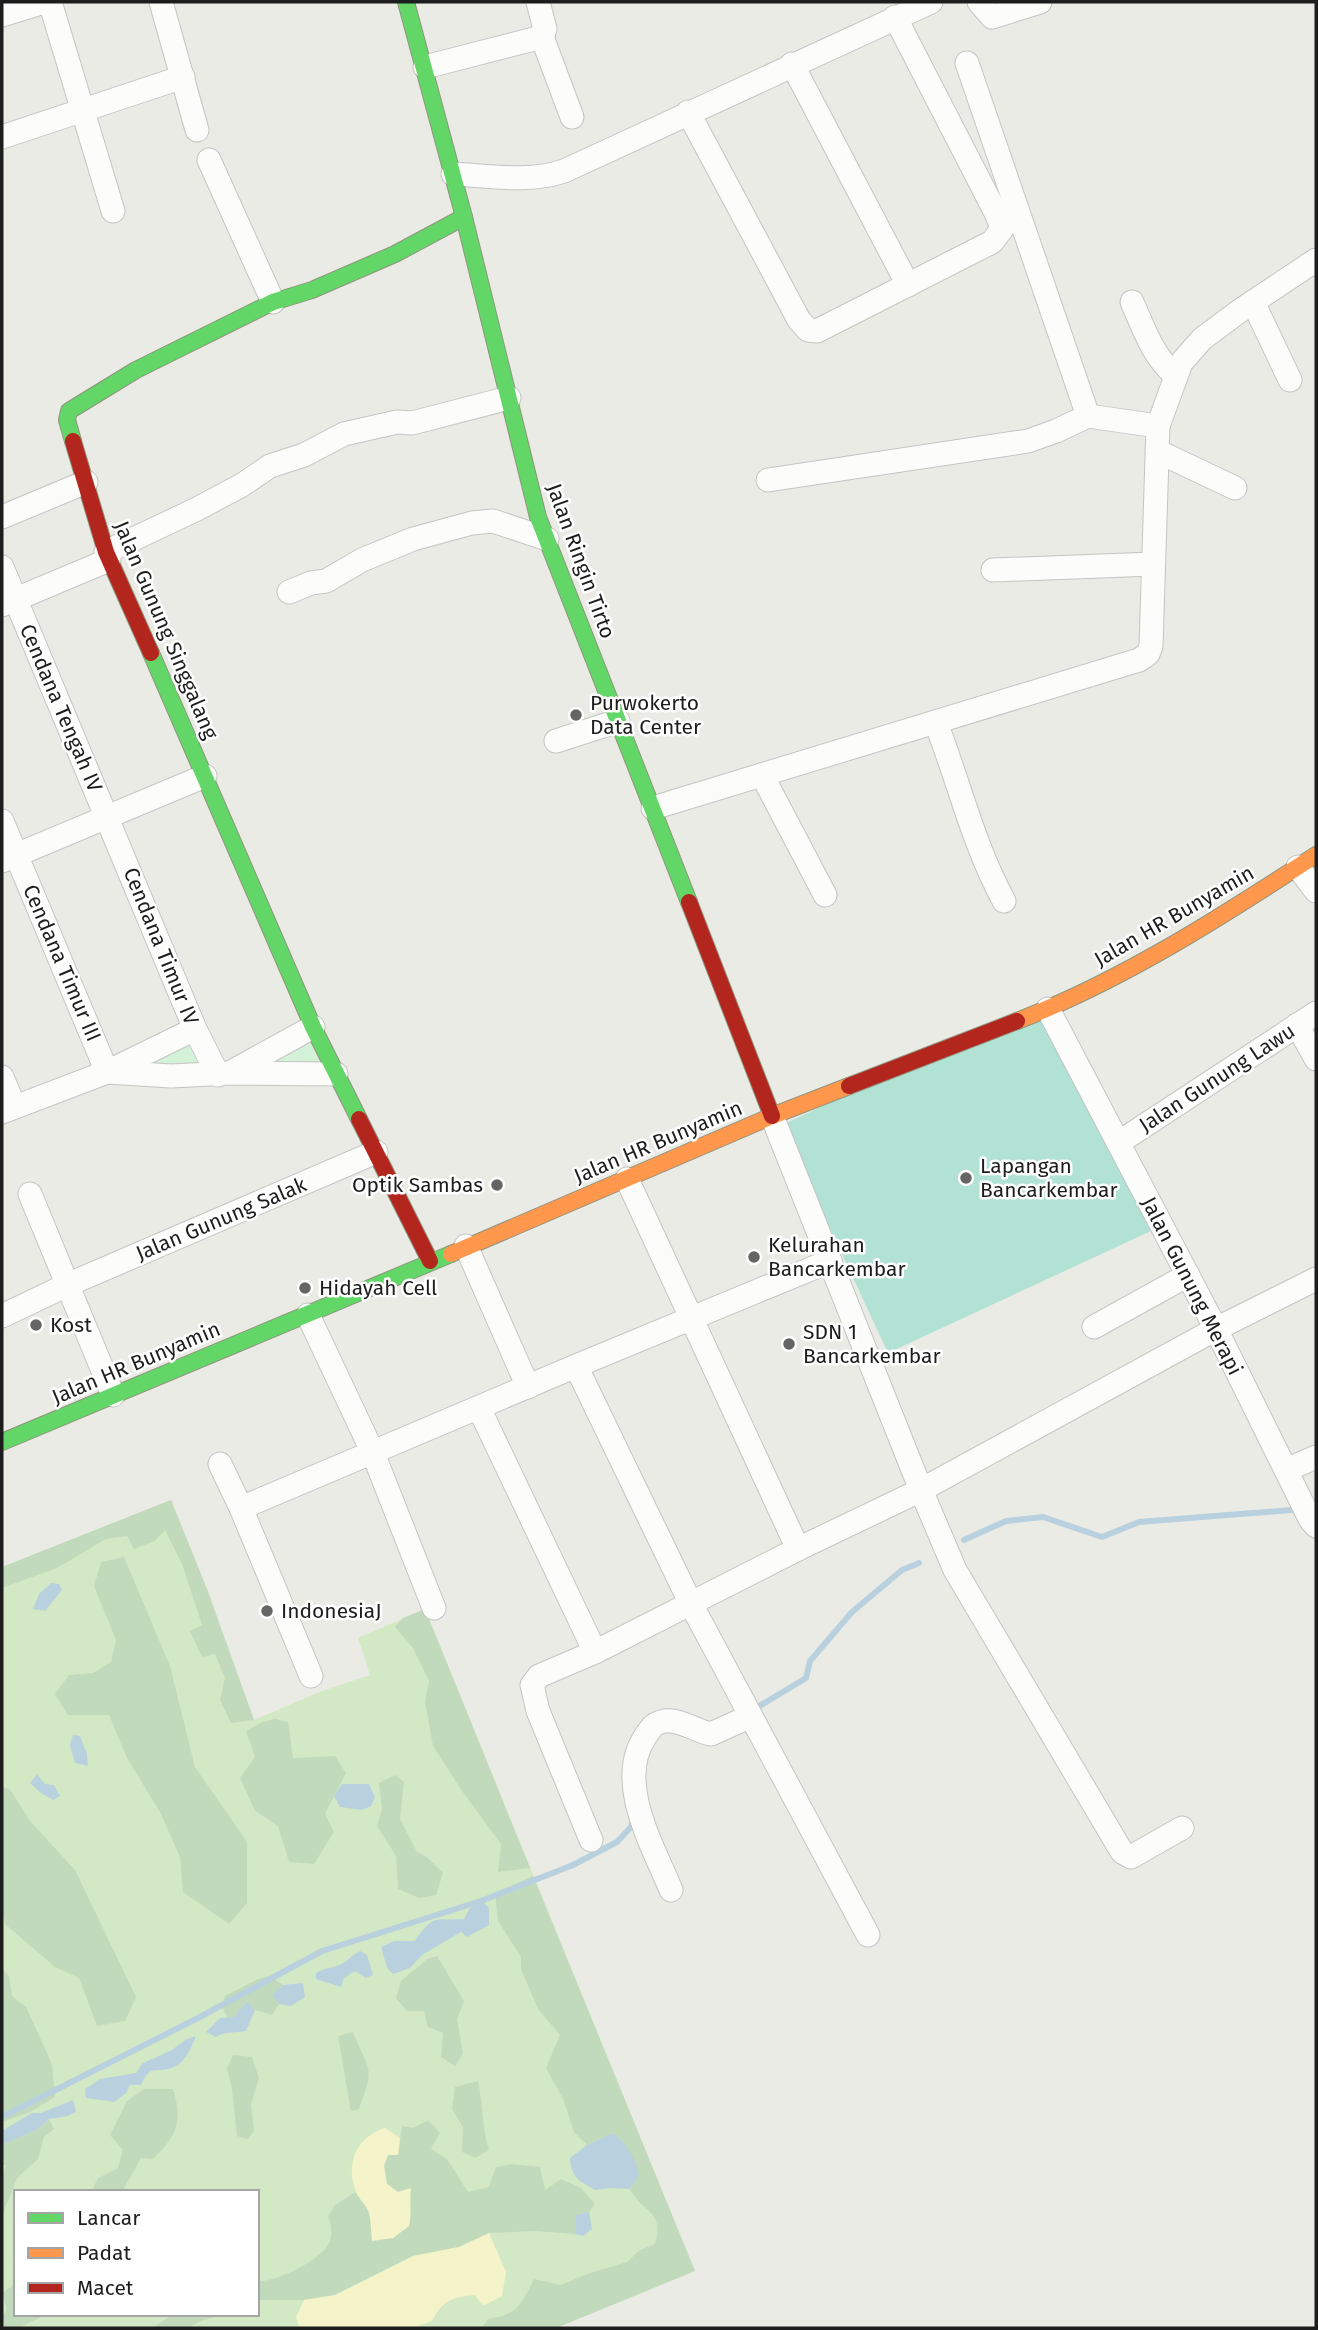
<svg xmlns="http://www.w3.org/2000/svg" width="1318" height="2330" font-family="'Fira Sans',sans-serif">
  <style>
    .grass { fill: #d3e9c5; fill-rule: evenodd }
    .forest { fill: #c2dabc }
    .sand { fill: #f5f3c9 }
    .park { fill: #d3f2d8 }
    .pitch { fill: #b1e2d4 }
    .water { fill: #b9d1de }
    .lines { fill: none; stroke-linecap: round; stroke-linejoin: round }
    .stream { stroke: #b9d1de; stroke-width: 6 }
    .street-casing { stroke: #c4c4c2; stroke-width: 25 }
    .fast-casing { stroke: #90957f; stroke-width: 18 }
    .slow-casing { stroke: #90957f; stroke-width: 18 }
    .jam-casing { stroke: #90957f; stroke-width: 18 }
    .street { stroke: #fcfcfb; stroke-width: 23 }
    .fast { stroke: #63d668; stroke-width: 16 }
    .slow { stroke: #ff974d; stroke-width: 16 }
    .jam { stroke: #b3261e; stroke-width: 16 }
    .poi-dot { fill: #656563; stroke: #fff; stroke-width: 2.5 }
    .labels { text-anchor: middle; stroke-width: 5; stroke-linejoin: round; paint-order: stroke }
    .street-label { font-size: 21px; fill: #1d1d1d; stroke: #fff }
    .poi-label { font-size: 21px; fill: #1d1d1d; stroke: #fff; text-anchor: start }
  </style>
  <rect width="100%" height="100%" fill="#ebebe6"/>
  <path class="grass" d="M171,1500L207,1589L254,1720L322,1691L370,1675L358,1638L425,1609L695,2271L556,2328H2V1567ZM16,2192H257V2314H16Z"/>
  <g class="forest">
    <polygon points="171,1500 207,1589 254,1720 231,1723 220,1700 225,1678 215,1654 202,1657 190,1631 202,1625 182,1564 165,1530 155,1541 134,1549 127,1536 106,1539 57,1568 2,1588 2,1567"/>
    <polygon points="124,1557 170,1666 195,1767 247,1842 247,1903 229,1924 183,1892 180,1857 160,1812 127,1758 109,1715 68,1715 55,1694 69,1675 93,1673 111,1662 116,1640 94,1586 101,1562"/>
    <polygon points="425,1609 530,1868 498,1872 501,1844 462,1791 433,1746 425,1701 429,1681 413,1648 395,1627 403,1618"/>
    <polygon points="275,1719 288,1722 293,1758 335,1756 346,1773 325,1814 334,1832 314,1864 289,1862 278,1826 255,1811 240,1778 255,1757 246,1731 262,1722"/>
    <polygon points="395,1775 404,1782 400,1819 417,1852 427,1857 443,1873 436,1895 419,1898 398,1889 396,1856 377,1826 382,1809 379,1783"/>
    <polygon points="2,1787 10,1789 30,1821 75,1870 136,1997 125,2021 97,2026 79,1978 55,1967 5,1924 2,1907"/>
    <path d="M533,1876L695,2271L556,2328H482L488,2319C518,2315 521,2304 534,2279L561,2285L587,2274L627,2262L640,2250L655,2244C665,2210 643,2214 630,2189L639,2175L613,2133L587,2145L574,2132L563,2099L546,2068L560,2035L538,2009L521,1969V1957L498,1921L495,1893Z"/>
    <polygon points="437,1956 464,2001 457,2019 463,2054 455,2066 441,2057 443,2033 428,2027 424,2011 407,2011 396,1998 401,1981 427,1959"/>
    <polygon points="2,1968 9,1976 12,1996 26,2007 52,2064 55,2097 30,2112 5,2121 2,2120"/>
    <polygon points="269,1976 283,1985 272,1995 279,2004 272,2015 255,2010 247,2001 234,2017 228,2018 222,2007 225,1996 258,1979"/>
    <path d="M353,2032C357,2044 363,2053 367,2064C372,2078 364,2095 359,2109L351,2111L338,2036Z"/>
    <polygon points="233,2055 252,2057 259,2078 251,2104 254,2131 248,2139 237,2136 232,2089 227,2068"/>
    <path d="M478,2081C483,2104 482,2128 489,2150L475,2158L462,2152L463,2127L452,2109L455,2087Z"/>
    <path d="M144,2089H173C183,2121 177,2136 153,2159L141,2158L122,2192H91L98,2178L118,2168L123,2150L110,2135L127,2101Z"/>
    <polygon points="49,2119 54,2129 44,2137 38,2159 17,2178 2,2216 2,2176 6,2165 2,2165 2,2145 38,2129"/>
    <path d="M428,2120L440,2133L431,2149L447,2159L468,2192L489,2187L496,2167L512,2164L540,2167L545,2190L561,2179L581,2188L595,2204L589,2212L575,2215L576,2229L574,2234L535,2231L489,2233L459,2247L413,2256L335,2295L304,2300H257V2281C275,2283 321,2260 329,2243C333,2235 331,2223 328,2216L335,2205L355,2192L393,2238L409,2226C412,2213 409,2201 411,2188L398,2192L387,2184L384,2166L388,2155H398L402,2126L413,2128Z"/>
    <polygon points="16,2283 16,2314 48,2314 18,2328 3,2328 2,2317 7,2309 2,2293"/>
    <polygon points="174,2314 223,2314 199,2322 188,2328 152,2328"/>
  </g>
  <g class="sand">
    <path d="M385,2128L400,2138L398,2155H388L384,2166L387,2184L398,2192L411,2188C409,2201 412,2213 409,2226L393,2238L372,2241C371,2232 371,2221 369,2213C366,2204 357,2198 355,2189C346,2161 357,2137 385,2128Z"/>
    <path d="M489,2233L506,2272L502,2296L483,2306L475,2295C453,2297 443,2300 432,2321L412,2328H300L296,2317L304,2300L335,2295L413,2256L459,2247Z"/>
  </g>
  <g class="park">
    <polygon points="190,1036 205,1070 150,1073 144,1057"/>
    <polygon points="308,1038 320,1063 268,1067 266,1056"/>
  </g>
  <polygon class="pitch" points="1045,1003 1151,1231 888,1353 782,1125"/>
  <g class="water">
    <polygon points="51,1583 59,1584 62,1590 45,1611 33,1609 39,1594"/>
    <polygon points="73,1735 80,1736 87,1754 88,1766 75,1763 70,1745"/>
    <polygon points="37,1774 45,1784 54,1785 60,1796 53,1800 41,1793 30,1783"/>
    <polygon points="342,1784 369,1784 375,1797 371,1806 362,1810 340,1807 334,1796"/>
    <path d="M482,1901L489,1908V1925L467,1937L461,1932L422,1955L410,1968L393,1974L387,1968L381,1947L394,1941H415C434,1913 435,1921 464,1919L469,1909Z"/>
    <path d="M360,1951L367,1955L373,1975L366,1978L355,1971L344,1978L341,1987L316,1979V1973C325,1967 337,1968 345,1962C351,1958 353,1954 360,1951Z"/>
    <polygon points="303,1983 305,1997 291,2006 279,2004 272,1995 283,1985"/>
    <path d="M247,2001L255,2010L246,2031C236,2033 225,2031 216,2037L206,2032L220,2018L234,2017Z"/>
    <path d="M196,2036C191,2049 184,2066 168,2069C151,2072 150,2066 141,2085H130L126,2093L114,2102L86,2098L85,2089L100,2079L136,2073L143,2063L172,2050L185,2040Z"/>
    <polygon points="73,2100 76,2112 68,2116 49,2119 38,2129 2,2145 2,2131 32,2113 41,2113"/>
    <path d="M613,2133C627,2145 635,2156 639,2175L630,2189L609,2188L595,2190C579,2181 571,2177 570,2158L587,2145Z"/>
    <polygon points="589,2212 592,2229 583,2236 574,2234 576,2229 575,2215"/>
  </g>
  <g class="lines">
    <g class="stream">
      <polyline points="964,1540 1006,1521 1043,1517 1102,1537 1139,1522 1292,1510"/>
      <polyline points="753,1710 806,1678 810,1661 852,1612 902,1570 919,1563"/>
      <polyline points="2,2117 198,2018 322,1951 481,1901 573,1865 617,1842 631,1827 633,1817"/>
    </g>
    <g class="street-casing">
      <g id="street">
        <polyline points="50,2 113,211"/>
        <polyline points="161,2 197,130"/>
        <polyline points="979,2 992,17 1040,2"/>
        <polyline points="2,15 44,2"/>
        <polyline points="542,37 572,117"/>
        <polyline points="967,63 1088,416"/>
        <polyline points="792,64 908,285"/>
        <polyline points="425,67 542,37 545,29 538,2"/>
        <polyline points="688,112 799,320 808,330 817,331 992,242 1002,229 997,215 895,17"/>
        <polyline points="2,137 183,77"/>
        <polyline points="209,160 273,302"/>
        <path d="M453,174C490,176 529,183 564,171L931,2"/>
        <path d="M1132,302C1144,329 1153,357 1176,376"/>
        <polyline points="1253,302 1290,380"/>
        <polyline points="1157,451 1235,488"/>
        <polyline points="768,480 1028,441 1056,431 1088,416 1158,426"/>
        <polyline points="2,517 86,482"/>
        <polyline points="106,552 197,509 242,485 270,466 304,455 344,434 397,422 412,423 509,398"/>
        <polyline points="2,567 195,1029 218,1075"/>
        <polyline points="993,570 1153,564"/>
        <polyline points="289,592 311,583 326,581 362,560 413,539 472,523 493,521 547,539"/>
        <polyline points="2,605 109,560"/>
        <path d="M936,723C959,782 973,844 1004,901"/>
        <polyline points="556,741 618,721"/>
        <polyline points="762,775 825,895"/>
        <polyline points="653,808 1139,660 1148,654 1151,646 1158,426 1181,363 1202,339 1241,310 1316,260"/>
        <polyline points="2,821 107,1072 195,1029"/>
        <polyline points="2,861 205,776"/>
        <polyline points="1298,867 1316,891"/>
        <polyline points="1048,1009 1216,1329 1310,1519 1316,1526"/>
        <polyline points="1297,1025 1316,1059"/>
        <polyline points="233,1071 313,1027"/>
        <polyline points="2,1077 14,1106"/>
        <polyline points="2,1112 107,1072 171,1076 230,1073 336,1074"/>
        <polyline points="772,1116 921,1490 955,1570 1122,1852 1131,1857 1182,1828"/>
        <polyline points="1118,1143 1316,1013"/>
        <polyline points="627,1179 798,1549"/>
        <polyline points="30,1194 113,1395"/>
        <polyline points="466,1246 528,1387"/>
        <polyline points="308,1315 373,1453 434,1608"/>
        <polyline points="2,1316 67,1285 376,1152"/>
        <polyline points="1094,1327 1188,1275"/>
        <polyline points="576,1366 691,1604 868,1935"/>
        <polyline points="479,1408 595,1652"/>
        <polyline points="220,1464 241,1508 311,1676"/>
        <polyline points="1286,1470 1316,1457"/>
        <polyline points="241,1508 576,1366 830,1261"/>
        <polyline points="591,1840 538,1711 532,1685 539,1676 595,1652 798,1549 921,1490 1216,1329 1316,1279"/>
        <path d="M671,1890C653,1846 615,1782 645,1737C651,1728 653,1723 665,1721C680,1719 696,1731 711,1734L751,1716"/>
      </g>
    </g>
    <g class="fast-casing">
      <g id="fast">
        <polyline points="406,2 464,217 538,517 689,902"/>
        <polyline points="73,441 67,420 69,411 136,370 273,302 312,290 395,254 464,217"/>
        <polyline points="151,653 313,1027 359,1119"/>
        <polyline points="2,1442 451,1254"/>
      </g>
    </g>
    <g class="slow-casing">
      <g id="slow">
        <path d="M1017,1021C1123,980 1221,917 1316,855"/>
        <polyline points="451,1254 772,1116 849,1086"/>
      </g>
    </g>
    <g class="jam-casing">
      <g id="jam">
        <polyline points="73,441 106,552 151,653"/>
        <polyline points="689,902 772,1116"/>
        <polyline points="849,1086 1017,1021"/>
        <polyline points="359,1119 430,1261"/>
      </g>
    </g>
    <use href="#street" class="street"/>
    <use href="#fast" class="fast"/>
    <use href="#slow" class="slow"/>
    <use href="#jam" class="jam"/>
  </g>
  <g class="poi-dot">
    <circle cx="576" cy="715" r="7"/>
    <circle cx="966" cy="1178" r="7"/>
    <circle cx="497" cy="1185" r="7"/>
    <circle cx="754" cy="1257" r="7"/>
    <circle cx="305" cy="1288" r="7"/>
    <circle cx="36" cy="1325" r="7"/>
    <circle cx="789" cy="1344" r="7"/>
    <circle cx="267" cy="1611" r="7"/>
  </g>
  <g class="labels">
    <g class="street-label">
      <text transform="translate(581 561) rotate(70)" y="7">Jalan Ringin Tirto</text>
      <text transform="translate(166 630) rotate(67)" y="7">Jalan Gunung Singgalang</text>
      <text transform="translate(61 708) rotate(67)" y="7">Cendana Tengah IV</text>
      <text transform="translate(1174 916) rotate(-30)" y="7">Jalan HR Bunyamin</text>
      <text transform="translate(161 946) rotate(68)" y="7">Cendana Timur IV</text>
      <text transform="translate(62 963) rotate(67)" y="7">Cendana Timur III</text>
      <text transform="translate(1217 1078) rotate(-33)" y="7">Jalan Gunung Lawu</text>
      <text transform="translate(658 1142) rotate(-23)" y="7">Jalan HR Bunyamin</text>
      <text transform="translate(221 1219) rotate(-23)" y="7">Jalan Gunung Salak</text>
      <text transform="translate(1192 1286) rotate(63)" y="7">Jalan Gunung Merapi</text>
      <text transform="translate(136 1363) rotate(-23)" y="7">Jalan HR Bunyamin</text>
    </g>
    <g class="poi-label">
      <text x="590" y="710">Purwokerto<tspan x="590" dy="24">Data Center</tspan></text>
      <text x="980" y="1173">Lapangan<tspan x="980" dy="24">Bancarkembar</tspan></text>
      <text x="483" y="1192" text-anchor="end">Optik Sambas</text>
      <text x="768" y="1252">Kelurahan<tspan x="768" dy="24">Bancarkembar</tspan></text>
      <text x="319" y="1295">Hidayah Cell</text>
      <text x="50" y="1332">Kost</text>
      <text x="803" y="1339">SDN 1<tspan x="803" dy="24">Bancarkembar</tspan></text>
      <text x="281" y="1618">IndonesiaJ</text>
    </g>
  </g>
  <rect width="1318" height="2330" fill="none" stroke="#1d1d1d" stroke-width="7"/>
  <rect x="14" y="2190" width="245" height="126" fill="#ffffff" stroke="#a5a5a5" stroke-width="2"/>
  <rect x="28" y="2213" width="35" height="10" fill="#63d668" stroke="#a5a5a5" stroke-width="2"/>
  <text x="77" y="2225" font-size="21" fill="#1d1d1d">Lancar</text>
  <rect x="28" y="2248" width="35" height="10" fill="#ff974d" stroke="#a5a5a5" stroke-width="2"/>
  <text x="77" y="2260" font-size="21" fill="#1d1d1d">Padat</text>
  <rect x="28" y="2283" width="35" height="10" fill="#b3261e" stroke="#a5a5a5" stroke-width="2"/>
  <text x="77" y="2295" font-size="21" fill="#1d1d1d">Macet</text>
</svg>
